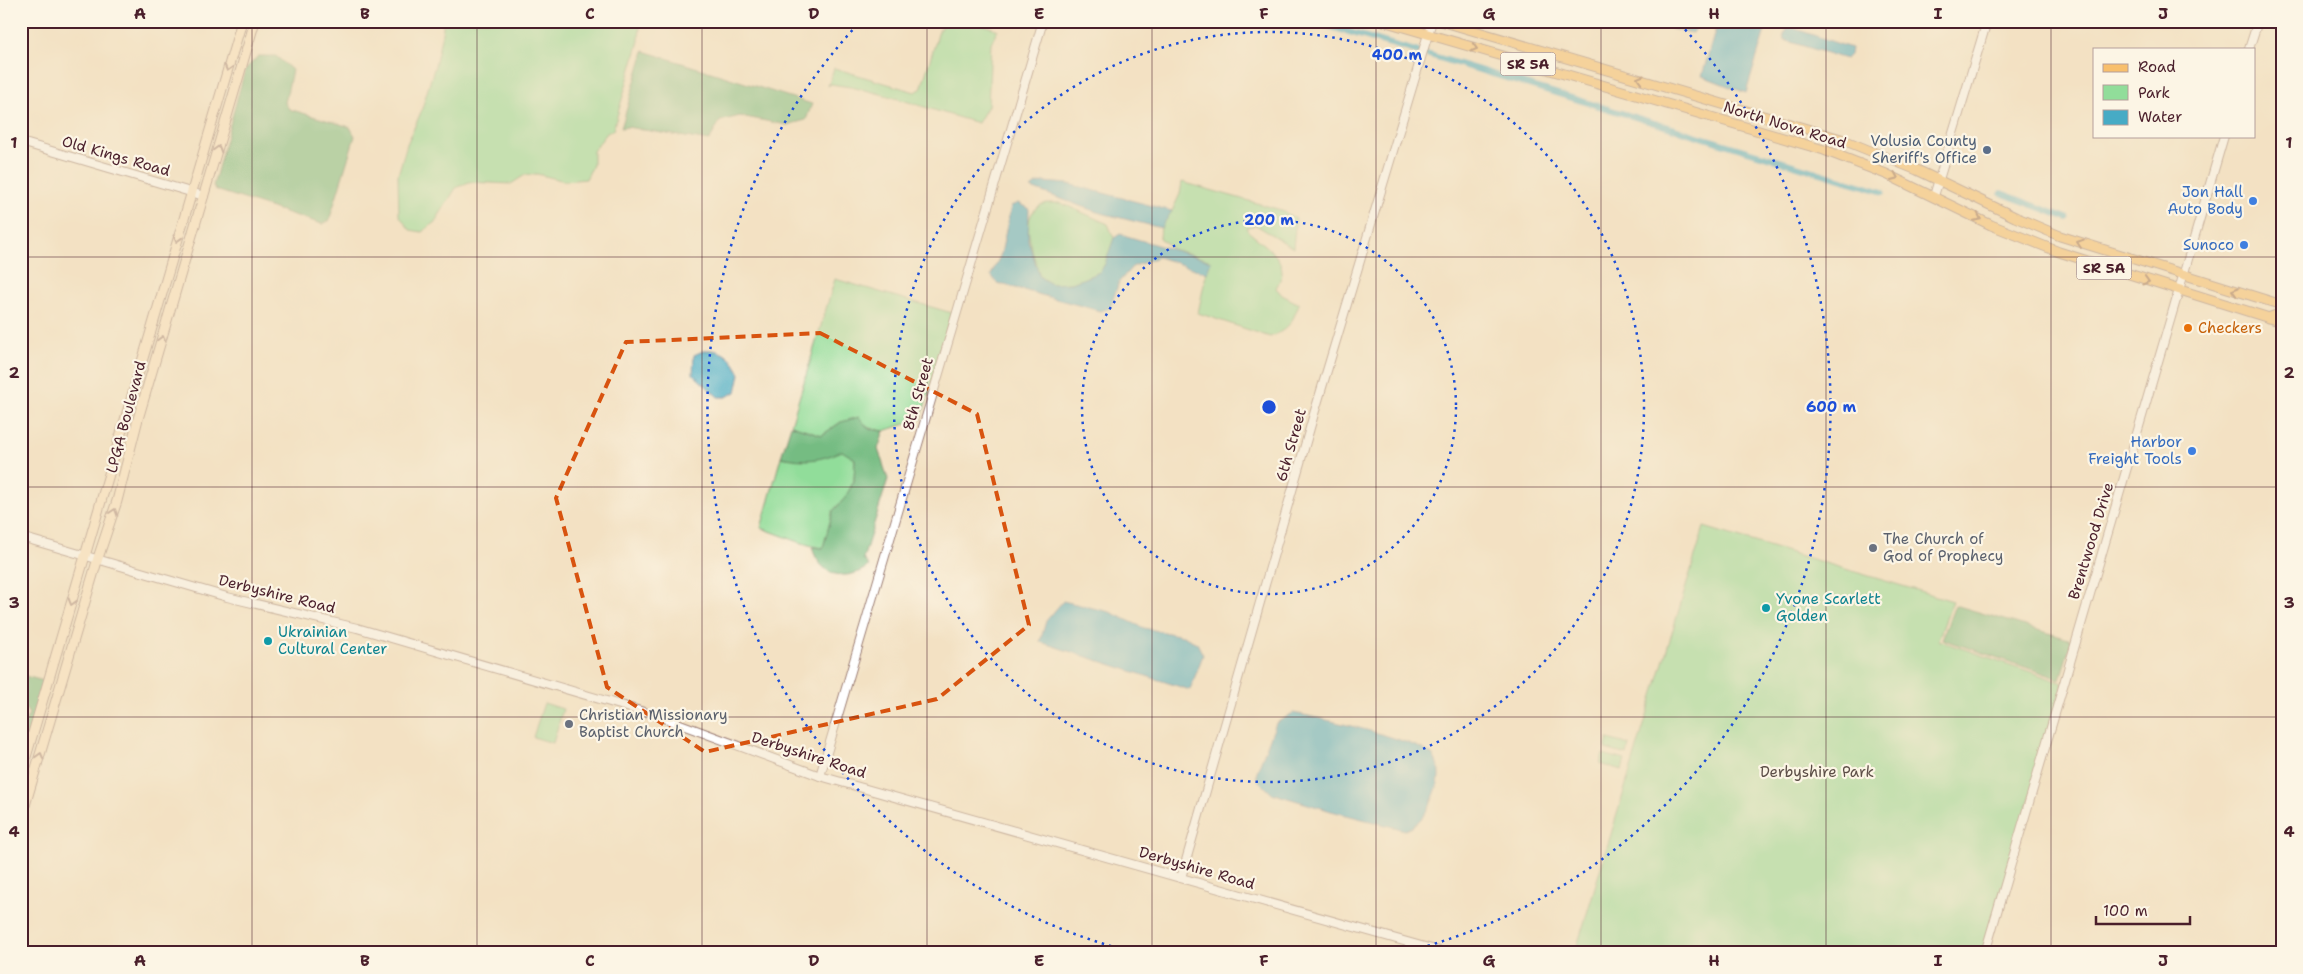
<svg xmlns="http://www.w3.org/2000/svg" width="2303" height="974" font-family="'Shantell Sans',sans-serif">
  <style>
    .green { fill: #91dd9a; stroke: #6e7e62 }
    .forest { fill: #74bc82; stroke: #5f6e56 }
    .water { fill: #46abc5; stroke: #486578 }
    .lines { fill: none; stroke-linecap: round; stroke-linejoin: round }
    .canal { stroke: #46abc5; stroke-width: 6 }
    .tertiary-casing { stroke: #9e8077; stroke-width: 10 }
    .secondary-casing { stroke: #9e8077; stroke-width: 11 }
    .primary-casing { stroke: #9e8077; stroke-width: 11 }
    .tertiary { stroke: #fff; stroke-width: 8 }
    .secondary { stroke: #fce5c4; stroke-width: 9 }
    .primary { stroke: #f8bf6c; stroke-width: 9 }
    .oneway { stroke: #986748 }
    .oneway2 { stroke: #a38278 }
    .marked { fill: none; stroke: #d8530f; stroke-width: 4; stroke-dasharray: 10 6; stroke-linejoin: round }
    .grid { fill: none; stroke: #4a1f2b; stroke-width: 1; stroke-opacity: 0.55 }
    .ring { fill: none; stroke: #1d4ed8; stroke-width: 2.5; stroke-dasharray: 2.5 5 }
    .service-dot { fill: #5c6f8a; stroke: #fcf5e5; stroke-width: 2 }
    .shop-dot { fill: #3f7fe0; stroke: #fcf5e5; stroke-width: 2 }
    .food-dot { fill: #e8710a; stroke: #fcf5e5; stroke-width: 2 }
    .worship-dot { fill: #6b7280; stroke: #fcf5e5; stroke-width: 2 }
    .culture-dot { fill: #0f9aa8; stroke: #fcf5e5; stroke-width: 2 }
    .labels { text-anchor: middle; stroke-width: 4.5; stroke-linejoin: round; paint-order: stroke }
    .shield { fill: #fcf5e5; stroke: #7f5f63; stroke-width: 1 }
    .shield-label { font-size: 14px; font-weight: bold; fill: #4a1f2b }
    .street-label { font-size: 15px; fill: #4a1f2b; stroke: #fcf5e5 }
    .service-label { font-size: 15px; fill: #4e5e75; stroke: #fcf5e5; text-anchor: end }
    .shop-label { font-size: 15px; fill: #366cbe; stroke: #fcf5e5; text-anchor: end }
    .food-label { font-size: 15px; fill: #c56008; stroke: #fcf5e5; text-anchor: start }
    .worship-label { font-size: 15px; fill: #5b616d; stroke: #fcf5e5; text-anchor: start }
    .culture-label { font-size: 15px; fill: #0d838f; stroke: #fcf5e5; text-anchor: start }
    .park-label { font-size: 15px; fill: #5c4e47; stroke: #fcf5e5 }
    .centre { fill: #1d4ed8; stroke: #fcf5e5; stroke-width: 2.5 }
    .ring-label { font-size: 15px; text-anchor: middle; font-weight: bold; fill: #1d4ed8; stroke: #fcf5e5; stroke-width: 4.5; stroke-linejoin: round; paint-order: stroke }
    .neatline { fill: none; stroke: #4a1f2b; stroke-width: 2 }
    .grid-label { font-size: 16px; text-anchor: middle; font-weight: bold; fill: #4a1f2b }
  </style>
  <rect width="100%" height="100%" fill="#fcf5e5"/>
  <filter id="ink" filterUnits="userSpaceOnUse"><feTurbulence type="fractalNoise" baseFrequency=".02" numOctaves="2"/><feDisplacementMap in="SourceGraphic" scale="10" xChannelSelector="R" yChannelSelector="G"/><feConvolveMatrix kernelMatrix="1 2 1 2 8 2 1 2 1" color-interpolation-filters="sRGB"/></filter>
  <filter id="wash" filterUnits="userSpaceOnUse"><feTurbulence type="fractalNoise" baseFrequency=".0096" numOctaves="4" result="noise"/><feDisplacementMap in="SourceGraphic" scale="20" xChannelSelector="R" yChannelSelector="G"/><feGaussianBlur stdDeviation="1.12" result="paint"/><feColorMatrix in="noise" values="0 0 0 0 0 0 0 0 0 0 0 0 0 0 0 0 0 1.4 0 .05"/><feComposite in="paint" operator="in"/></filter>
  <g filter="url(#wash)">
    <rect width="100%" height="100%" fill="#f3e1c3"/>
    <g class="green">
      <polygon points="443,21 635,21 640,26 639,41 613,130 607,133 593,151 593,165 586,179 565,181 537,174 525,175 511,184 469,182 456,188 435,222 422,232 410,230 399,215 398,175 407,144 421,112 436,62 443,28"/>
      <path d="M944,21H973L998,30L991,43L988,106L978,123C929,110 881,90 831,84L828,86L834,68L915,92L921,89L939,31Z"/>
      <path d="M1182,182L1281,210L1296,219L1293,248L1256,225L1247,227V230C1259,242 1283,254 1282,273C1282,277 1278,284 1276,288L1282,295L1299,304C1292,323 1289,329 1270,337L1198,313L1208,265L1211,261L1173,249L1160,238L1161,225L1172,211L1180,194Z"/>
      <path d="M1047,203H1061L1108,224L1114,238L1105,264L1100,272L1072,283L1051,284L1040,277C1034,255 1014,211 1047,203Z"/>
      <polygon points="835,279 952,313 921,419 884,431 841,422 822,435 791,425"/>
      <path d="M842,450L855,459L854,481L845,498L833,511L823,548C805,546 780,534 761,528L781,457C804,461 821,460 842,450Z"/>
      <polygon points="1704,527 1953,601 1938,640 2063,683 1985,953 1575,953"/>
      <polygon points="544,703 563,709 553,743 533,737"/>
      <polygon points="1608,739 1629,745 1627,755 1605,749"/>
      <polygon points="1603,754 1625,760 1622,770 1600,764"/>
    </g>
    <g class="forest">
      <polygon points="644,51 812,104 806,120 787,125 740,116 720,121 709,141 627,127 621,128"/>
      <polygon points="258,56 276,56 292,70 285,103 289,109 350,127 355,136 329,221 322,224 216,190 213,186 245,70"/>
      <path d="M859,417L869,429L884,431L878,449L888,479L863,559L869,566C845,583 820,576 812,547L823,548L833,511L845,498L854,481L855,459L842,451C819,461 806,462 781,457L791,425L822,435L841,422Z"/>
      <polygon points="1955,605 2072,640 2060,679 1942,639"/>
      <polygon points="21,675 44,681 21,761 21,723 24,724 29,714 21,702"/>
    </g>
    <g class="water">
      <polygon points="1663,21 1699,21 1692,33 1671,29"/>
      <polygon points="1718,21 1751,21 1766,27 1746,93 1702,76"/>
      <polygon points="1790,27 1851,48 1850,55 1846,59 1787,41 1783,38 1786,29"/>
      <polygon points="1043,182 1069,184 1172,211 1161,228 1097,212 1031,188 1036,184"/>
      <polygon points="1018,203 1029,209 1028,240 1040,277 1051,284 1072,283 1100,272 1105,264 1114,238 1120,234 1211,261 1207,273 1158,257 1132,267 1119,282 1110,308 1100,311 997,283 991,275 1001,254 1011,206"/>
      <path d="M705,350C724,349 733,359 740,374L736,392L726,397H718L693,374L694,355Z"/>
      <polygon points="1063,601 1110,612 1144,628 1183,636 1197,643 1203,655 1190,690 1040,642 1046,621"/>
      <path d="M1293,713C1317,717 1423,741 1434,757C1441,769 1440,781 1435,793C1429,809 1421,824 1405,830L1331,811L1271,793L1257,779V771L1276,723Z"/>
    </g>
    <g class="lines">
      <g class="canal">
        <polyline points="1310,21 1433,56 1883,192"/>
        <polyline points="2001,193 2067,218"/>
      </g>
    </g>
  </g>
  <g filter="url(#ink)">
    <g class="lines">
      <g class="tertiary-casing">
        <g id="tertiary">
          <polyline points="2249,49 2258,21"/>
          <polyline points="21,142 204,196"/>
          <polyline points="1934,196 1987,21"/>
          <polyline points="21,537 227,597 357,628 661,717 820,776 1446,953"/>
          <polyline points="820,776 1043,21"/>
          <polyline points="1181,878 1314,414 1432,21"/>
          <polyline points="1985,953 2224,136"/>
        </g>
      </g>
      <g class="secondary-casing">
        <g id="secondary">
          <polyline points="21,774 242,21"/>
          <polyline points="21,819 98,558 117,501 138,419 255,21"/>
        </g>
      </g>
      <g class="primary-casing">
        <g id="primary">
          <polyline points="1383,21 1824,150 1886,174 1991,225 2059,252 2282,322"/>
          <polyline points="1441,21 1841,139 1917,170 2015,217 2060,236 2282,305"/>
          <polyline points="2268,318 2282,313"/>
        </g>
      </g>
      <use href="#tertiary" class="tertiary"/>
      <use href="#secondary" class="secondary"/>
      <use href="#primary" class="primary"/>
    </g>
    <defs><path id="oneway-chevron" d="M-2-3.5L2.5 0L-2 3.5" fill="none" stroke-width="1.6" stroke-linecap="round" stroke-linejoin="round" transform="scale(1.25)"/></defs>
    <g class="oneway">
      <use href="#oneway-chevron" transform="translate(1474 48) rotate(16)"/>
      <use href="#oneway-chevron" transform="translate(1640 79) rotate(-164)"/>
      <use href="#oneway-chevron" transform="translate(1895 177) rotate(24)"/>
      <use href="#oneway-chevron" transform="translate(1978 218) rotate(26)"/>
      <use href="#oneway-chevron" transform="translate(2080 243) rotate(-161)"/>
      <use href="#oneway-chevron" transform="translate(2146 281) rotate(17)"/>
      <use href="#oneway-chevron" transform="translate(2235 291) rotate(-163)"/>
    </g>
    <g class="oneway2">
      <use href="#oneway-chevron" transform="translate(228 68) rotate(106)"/>
      <use href="#oneway-chevron" transform="translate(218 149) rotate(-74)"/>
      <use href="#oneway-chevron" transform="translate(177 239) rotate(107)"/>
      <use href="#oneway-chevron" transform="translate(162 339) rotate(-74)"/>
      <use href="#oneway-chevron" transform="translate(114 512) rotate(-72)"/>
      <use href="#oneway-chevron" transform="translate(72 602) rotate(107)"/>
      <use href="#oneway-chevron" transform="translate(40 756) rotate(-74)"/>
    </g>
  </g>
  <path d="M0 0H2303V974H0ZM820,333L977,414L1029,625L937,699L705,752L607,687L556,498L626,342Z" fill="#f3e1c3" fill-opacity=".55" fill-rule="evenodd"/>
  <path class="marked" d="M820,333L977,414L1029,625L937,699L705,752L607,687L556,498L626,342Z"/>
  <path class="grid" d="M252,21V953M477,21V953M702,21V953M927,21V953M1152,21V953M1376,21V953M1601,21V953M1826,21V953M2051,21V953M21,257H2282M21,487H2282M21,717H2282"/>
  <g class="ring">
    <circle cx="1269" cy="407" r="187"/>
    <circle cx="1269" cy="407" r="375"/>
    <path d="M1133 952A562 562 0 0 1 858 24M1680 24A562 562 0 0 1 1405 952"/>
  </g>
  <circle class="service-dot" cx="1987" cy="150" r="5"/>
  <g class="shop-dot">
    <circle cx="2253" cy="201" r="5"/>
    <circle cx="2244" cy="245" r="5"/>
    <circle cx="2192" cy="451" r="5"/>
  </g>
  <circle class="food-dot" cx="2188" cy="328" r="5"/>
  <g class="worship-dot">
    <circle cx="1873" cy="548" r="5"/>
    <circle cx="569" cy="724" r="5"/>
  </g>
  <g class="culture-dot">
    <circle cx="1766" cy="608" r="5"/>
    <circle cx="268" cy="641" r="5"/>
  </g>
  <g class="labels">
    <g class="shield">
      <rect x="1500.5" y="52.5" width="55" height="23" rx="4"/>
      <rect x="2076.5" y="256.5" width="55" height="23" rx="4"/>
    </g>
    <g class="shield-label">
      <text x="1528" y="69">SR 5A</text>
      <text x="2104" y="273">SR 5A</text>
    </g>
    <g class="street-label">
      <text transform="translate(1785 125) rotate(17)" y="5">North Nova Road</text>
      <text transform="translate(116 156) rotate(16)" y="5">Old Kings Road</text>
      <text transform="translate(918 394) rotate(-74)" y="5">8th Street</text>
      <text transform="translate(126 417) rotate(-75)" y="5">LPGA Boulevard</text>
      <text transform="translate(1291 445) rotate(-74)" y="5">6th Street</text>
      <text transform="translate(2091 541) rotate(-73)" y="5">Brentwood Drive</text>
      <text transform="translate(277 594) rotate(14)" y="5">Derbyshire Road</text>
      <text transform="translate(809 755) rotate(18)" y="5">Derbyshire Road</text>
      <text transform="translate(1197 868) rotate(16)" y="5">Derbyshire Road</text>
    </g>
    <g class="service-label">
      <text x="1977" y="146">Volusia County<tspan x="1977" dy="17">Sheriff's Office</tspan></text>
    </g>
    <g class="shop-label">
      <text x="2243" y="197">Jon Hall<tspan x="2243" dy="17">Auto Body</tspan></text>
      <text x="2234" y="250">Sunoco</text>
      <text x="2182" y="447">Harbor<tspan x="2182" dy="17">Freight Tools</tspan></text>
    </g>
    <g class="food-label">
      <text x="2198" y="333">Checkers</text>
    </g>
    <g class="worship-label">
      <text x="1883" y="544">The Church of<tspan x="1883" dy="17">God of Prophecy</tspan></text>
      <text x="579" y="720">Christian Missionary<tspan x="579" dy="17">Baptist Church</tspan></text>
    </g>
    <g class="culture-label">
      <text x="1776" y="604">Yvone Scarlett<tspan x="1776" dy="17">Golden</tspan></text>
      <text x="278" y="637">Ukrainian<tspan x="278" dy="17">Cultural Center</tspan></text>
    </g>
    <g class="park-label">
      <text x="1817" y="777">Derbyshire Park</text>
    </g>
  </g>
  <circle cx="1269" cy="407" r="8" class="centre"/>
  <g class="ring-label">
    <text x="1397" y="60">400 m</text>
    <text x="1269" y="225">200 m</text>
    <text x="1831" y="412">600 m</text>
  </g>
  <rect width="2303" height="974" fill="none" stroke="#fcf5e5" stroke-width="55"/>
  <rect x="2093" y="48" width="162" height="90" fill="#fcf5e5" stroke="#b59f9b"/>
  <rect x="2103" y="64" width="25" height="8" fill="#f8bf6c" stroke="#b59f9b"/>
  <text x="2138" y="72" font-size="15" fill="#4a1f2b">Road</text>
  <rect x="2103" y="85" width="25" height="15" fill="#91dd9a" stroke="#b59f9b"/>
  <text x="2138" y="98" font-size="15" fill="#4a1f2b">Park</text>
  <rect x="2103" y="110" width="25" height="15" fill="#46abc5" stroke="#b59f9b"/>
  <text x="2138" y="122" font-size="15" fill="#4a1f2b">Water</text>
  <path d="M2096 916v8h94v-8" fill="none" stroke="#4a1f2b" stroke-width="2.5"/>
  <text x="2103" y="916" font-size="15" fill="#4a1f2b" stroke="#fcf5e5" stroke-width="4" paint-order="stroke">100 m</text>
  <rect x="28" y="28" width="2248" height="918" class="neatline"/>
  <g class="grid-label">
    <text x="140" y="19">A</text>
    <text x="365" y="19">B</text>
    <text x="590" y="19">C</text>
    <text x="814" y="19">D</text>
    <text x="1039" y="19">E</text>
    <text x="1264" y="19">F</text>
    <text x="1489" y="19">G</text>
    <text x="1714" y="19">H</text>
    <text x="1938" y="19">I</text>
    <text x="2163" y="19">J</text>
    <text x="14" y="148">1</text>
    <text x="2289" y="148">1</text>
    <text x="14" y="378">2</text>
    <text x="2289" y="378">2</text>
    <text x="14" y="608">3</text>
    <text x="2289" y="608">3</text>
    <text x="14" y="837">4</text>
    <text x="2289" y="837">4</text>
    <text x="140" y="966">A</text>
    <text x="365" y="966">B</text>
    <text x="590" y="966">C</text>
    <text x="814" y="966">D</text>
    <text x="1039" y="966">E</text>
    <text x="1264" y="966">F</text>
    <text x="1489" y="966">G</text>
    <text x="1714" y="966">H</text>
    <text x="1938" y="966">I</text>
    <text x="2163" y="966">J</text>
  </g>
</svg>
